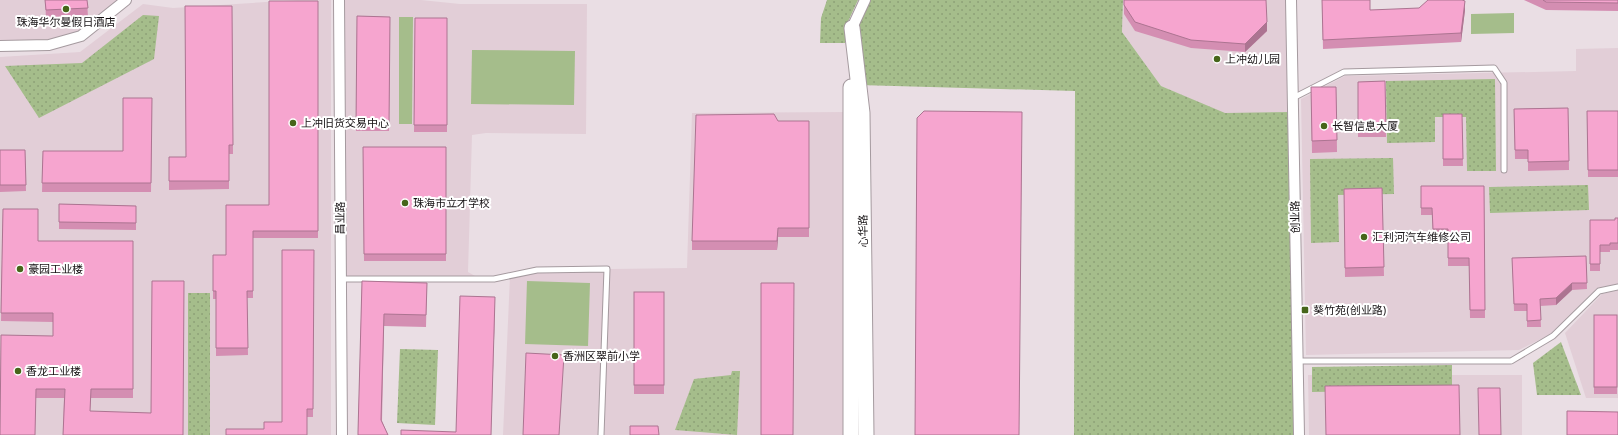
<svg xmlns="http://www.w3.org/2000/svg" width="1618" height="435" font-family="Overpass,'Noto Sans SC',sans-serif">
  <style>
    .built { fill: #e2ced7 }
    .grass { fill: url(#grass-dots) }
    .garden { fill: #a5bd8b }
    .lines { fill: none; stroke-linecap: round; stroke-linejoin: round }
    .lane-casing { stroke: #a59a9f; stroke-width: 7 }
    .street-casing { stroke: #a59a9f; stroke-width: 12 }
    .secondary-casing { stroke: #a59a9f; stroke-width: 17 }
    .lane { stroke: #fff; stroke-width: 5 }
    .street { stroke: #fff; stroke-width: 10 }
    .secondary { stroke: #fff; stroke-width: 15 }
    .wall { fill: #d48eb2 }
    .shaded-wall { fill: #ac7491 }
    .building { fill: #f6a5cf; stroke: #ac7491 }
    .poi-dot { fill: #46651a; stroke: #fff; stroke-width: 1.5 }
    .labels { text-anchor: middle; stroke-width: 4; stroke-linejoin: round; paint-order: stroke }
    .poi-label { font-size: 11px; fill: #151113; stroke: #fff; text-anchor: start }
    .street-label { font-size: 11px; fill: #151113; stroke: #fff }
  </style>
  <defs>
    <pattern id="grass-dots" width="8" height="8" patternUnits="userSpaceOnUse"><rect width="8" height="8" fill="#a5bd8b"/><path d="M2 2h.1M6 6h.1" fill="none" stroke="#8da177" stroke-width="1.8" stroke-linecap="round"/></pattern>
  </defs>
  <rect width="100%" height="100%" fill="#eadee4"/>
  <g class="built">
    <polygon points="0,0 119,0 78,34 46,42 0,42"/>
    <polygon points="298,0 331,0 331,435 0,435 0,57 80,52 143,4 173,8"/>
    <polygon points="339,0 421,0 460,4 587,4 586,134 486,133 472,135 468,272 475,276 494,279 341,279"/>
    <polygon points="1123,0 1291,0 1293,112 1225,114 1161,86 1122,32"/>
    <polygon points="1618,48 1618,284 1597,288 1549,335 1519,350 1306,355 1301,99 1345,76 1576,71 1576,49"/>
    <polygon points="850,112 851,435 503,435 510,276 537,270 687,268 692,113"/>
    <polygon points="1618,290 1618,398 1586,398 1565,333 1602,294"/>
    <polygon points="1308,375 1522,375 1522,435 1309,435"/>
  </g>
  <g class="grass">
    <polygon points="827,0 858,0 846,26 845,43 820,43 821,18"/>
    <polygon points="865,0 1123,0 1122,32 1161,86 1225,113 1293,112 1298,435 1074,435 1075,91 859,85 852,28"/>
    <polygon points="143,15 159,16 154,59 39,118 5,66 82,63"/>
    <polygon points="1495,79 1496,171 1467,171 1466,117 1435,117 1435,142 1387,143 1386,81"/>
    <polygon points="1393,158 1394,194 1338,195 1339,242 1311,243 1310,159"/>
    <polygon points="1588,185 1589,210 1490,213 1489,187"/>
    <rect x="188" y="293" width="22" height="142"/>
    <polygon points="1561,342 1581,395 1537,395 1533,363"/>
    <polygon points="400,349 438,350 435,425 397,423"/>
    <polygon points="1452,365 1452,390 1312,392 1312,367"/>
    <polygon points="732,371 740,371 737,435 675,430 694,379 731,375"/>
  </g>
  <g class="garden">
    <polygon points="1514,13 1514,33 1471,34 1471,14"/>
    <polygon points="399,17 413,17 412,124 399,124"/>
    <polygon points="472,50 575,51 574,105 471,104"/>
    <polygon points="527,281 590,283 588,346 525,344"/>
  </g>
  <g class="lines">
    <g class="lane-casing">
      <g id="lane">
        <polyline points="1293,98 1344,72 1494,68 1504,83 1504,170"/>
        <polyline points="341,279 494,279 537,270 607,269 601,435"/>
        <polyline points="1297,361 1511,361 1553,336 1599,291 1618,287"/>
      </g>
    </g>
    <g class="street-casing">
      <g id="street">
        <polyline points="339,0 342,435"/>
        <polyline points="1291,0 1299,435"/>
        <polyline points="852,28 865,0"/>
        <polyline points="0,46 49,45 81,36 126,0"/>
      </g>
    </g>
    <g class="secondary-casing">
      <g id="secondary">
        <polyline points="852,28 862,113 866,435"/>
        <polyline points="851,87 851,435"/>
      </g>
    </g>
    <use href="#lane" class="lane"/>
    <use href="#street" class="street"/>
    <use href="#secondary" class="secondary"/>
  </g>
  <g class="wall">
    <polygon points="45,0 87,0 88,17 46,18"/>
    <polygon points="1124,0 1267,31 1245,52 1191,48 1135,31 1124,14"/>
    <polygon points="1322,0 1370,0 1370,10 1465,10 1461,42 1323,49"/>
    <polygon points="1524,0 1618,0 1618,11 1546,10"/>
    <polygon points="318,1 318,238 253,238 253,298 247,298 248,355 216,356 216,299 213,299 213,255 226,255 269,205"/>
    <polygon points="232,6 233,154 229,154 229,189 169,190 169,157 186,157"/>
    <polygon points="357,16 390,17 389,131 356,131"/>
    <polygon points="415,18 447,18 447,132 414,132"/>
    <polygon points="1385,81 1386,137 1358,137 1358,82"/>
    <polygon points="1311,87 1336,87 1337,152 1312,153"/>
    <polygon points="152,98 151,192 42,192 43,151 123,151"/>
    <polygon points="1568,108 1569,170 1528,171 1528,159 1515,159 1514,109"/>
    <polygon points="1587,111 1618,111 1618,177 1588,177"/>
    <polygon points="1443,114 1462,114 1463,166 1443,166"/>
    <polygon points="778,121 809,121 809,237 778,237 777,250 692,250 692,241"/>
    <polygon points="363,147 446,147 446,261 364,261"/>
    <polygon points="0,150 25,150 26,191 0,192"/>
    <polygon points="1421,186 1484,186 1485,318 1470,318 1469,266 1448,266 1448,237 1433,237 1432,215 1421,215"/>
    <polygon points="1382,188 1384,276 1345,277 1344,189"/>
    <polygon points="59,204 136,206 136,230 59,229"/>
    <polygon points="3,209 38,241 133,241 133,398 91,398 90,411 183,435 63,435 64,398 36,398 0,435 53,336 53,322 1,321"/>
    <polygon points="1618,218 1618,250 1610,250 1610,252 1600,252 1600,271 1590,271 1590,220 1615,220"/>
    <polygon points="314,250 313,417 307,417 264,429 282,422"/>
    <polygon points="1586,256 1587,289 1572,290 1556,305 1540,306 1541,327 1527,327 1527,311 1514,311 1512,258"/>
    <polygon points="362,281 427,283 426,327 384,326 382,421 388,435 358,435"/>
    <rect x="634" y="292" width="30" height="102"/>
    <rect x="1594" y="315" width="23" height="79"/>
  </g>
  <g class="shaded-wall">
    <polygon points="1465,1 1465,10 1461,42 1461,33"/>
    <polygon points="1267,22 1267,31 1245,52 1245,44"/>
    <polygon points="778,228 778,237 777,250 777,241"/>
    <polygon points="1572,283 1572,290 1556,305 1556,298"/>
    <polygon points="495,297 495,309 491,435"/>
  </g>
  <g class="building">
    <polygon points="45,0 87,0 88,8 46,10"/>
    <polygon points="1124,0 1266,0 1267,22 1245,44 1191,40 1135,22 1124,5"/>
    <polygon points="1322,0 1370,0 1370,10 1419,8 1428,0 1462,0 1465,1 1461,33 1323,40"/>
    <polygon points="1543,0 1618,0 1618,3 1546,2"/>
    <polygon points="269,1 318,1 318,231 253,231 253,291 247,291 248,348 216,348 216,291 213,291 213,255 226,255 226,205 269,205"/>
    <polygon points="185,6 232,6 233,145 229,145 229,181 169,181 169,157 186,157"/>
    <polygon points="357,16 390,17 389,124 356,124"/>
    <polygon points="415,18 447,18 447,125 414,125"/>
    <polygon points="1385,81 1386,130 1358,130 1358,82"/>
    <polygon points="1311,87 1336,87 1337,140 1312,141"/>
    <polygon points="123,98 152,98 151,183 42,183 43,151 123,151"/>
    <polygon points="1568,108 1569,161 1528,162 1528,150 1515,150 1514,109"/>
    <polygon points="924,111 1022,112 1019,435 915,435 917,118"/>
    <polygon points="1587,111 1618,111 1618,170 1588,170"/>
    <polygon points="774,114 778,121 809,121 809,228 778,228 777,241 692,241 696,115"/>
    <polygon points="1443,114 1462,114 1463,159 1443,159"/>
    <polygon points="363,147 446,147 446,254 364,254"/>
    <polygon points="0,150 25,150 26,185 0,185"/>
    <polygon points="1421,186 1484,186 1485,310 1470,310 1469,258 1448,258 1448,229 1433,229 1432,208 1421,208"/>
    <polygon points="1382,188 1384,267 1345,268 1344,189"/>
    <polygon points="59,204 136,206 136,223 59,222"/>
    <polygon points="3,209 38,209 38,241 133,241 133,389 91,389 90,411 151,413 152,281 184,281 183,435 63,435 65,389 36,389 35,435 0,435 1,335 53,336 53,313 1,313"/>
    <polygon points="1615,218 1618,218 1618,243 1610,243 1610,245 1600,245 1600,264 1590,264 1590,220 1615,220"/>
    <polygon points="282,250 314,250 313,409 307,409 307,435 226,435 226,429 264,429 264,422 282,422"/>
    <polygon points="1586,256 1587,283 1572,283 1556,298 1540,299 1541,320 1527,321 1527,304 1514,304 1512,258"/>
    <polygon points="362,281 427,283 426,315 384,314 381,420 388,435 358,435 358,432"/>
    <polygon points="761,283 794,283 793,435 761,435"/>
    <rect x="634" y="292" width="30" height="93"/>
    <polygon points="460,296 495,297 491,435 401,435 401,430 456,432"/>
    <rect x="1594" y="315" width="23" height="72"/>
    <polygon points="526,353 564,355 559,435 523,435"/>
    <polygon points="1459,385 1460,435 1326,435 1325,386"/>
    <polygon points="1478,388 1500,388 1501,435 1479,435"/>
    <polygon points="1567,411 1618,412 1618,435 1567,435"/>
    <polygon points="630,426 658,426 659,435 630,435"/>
  </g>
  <g class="poi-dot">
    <circle cx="66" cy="9" r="4"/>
    <circle cx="1217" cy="59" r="4"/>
    <circle cx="293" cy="123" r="4"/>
    <circle cx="1324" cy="126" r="4"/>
    <circle cx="405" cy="203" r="4"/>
    <circle cx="1364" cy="237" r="4"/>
    <circle cx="20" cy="269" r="4"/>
    <rect x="1301" y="306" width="8" height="8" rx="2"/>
    <circle cx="555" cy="356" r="4"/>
    <circle cx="18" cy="371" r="4"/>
  </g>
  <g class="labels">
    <g class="poi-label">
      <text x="66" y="26" text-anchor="middle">珠海华尔曼假日酒店</text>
      <text x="1225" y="63">上冲幼儿园</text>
      <text x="301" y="127">上冲旧货交易中心</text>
      <text x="1332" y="130">长智信息大厦</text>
      <text x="413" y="207">珠海市立才学校</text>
      <text x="1372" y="241">汇利河汽车维修公司</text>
      <text x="28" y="273">豪园工业楼</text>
      <text x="1313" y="314">葵竹苑(创业路)</text>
      <text x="563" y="360">香洲区翠前小学</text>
      <text x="26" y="375">香龙工业楼</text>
    </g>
    <g class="street-label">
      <text transform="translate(1295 217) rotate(-91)" y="4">创业路</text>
      <text transform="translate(340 218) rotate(-90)" y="4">昌业路</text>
      <text transform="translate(863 231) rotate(-91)" y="4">心华路</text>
    </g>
  </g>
</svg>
